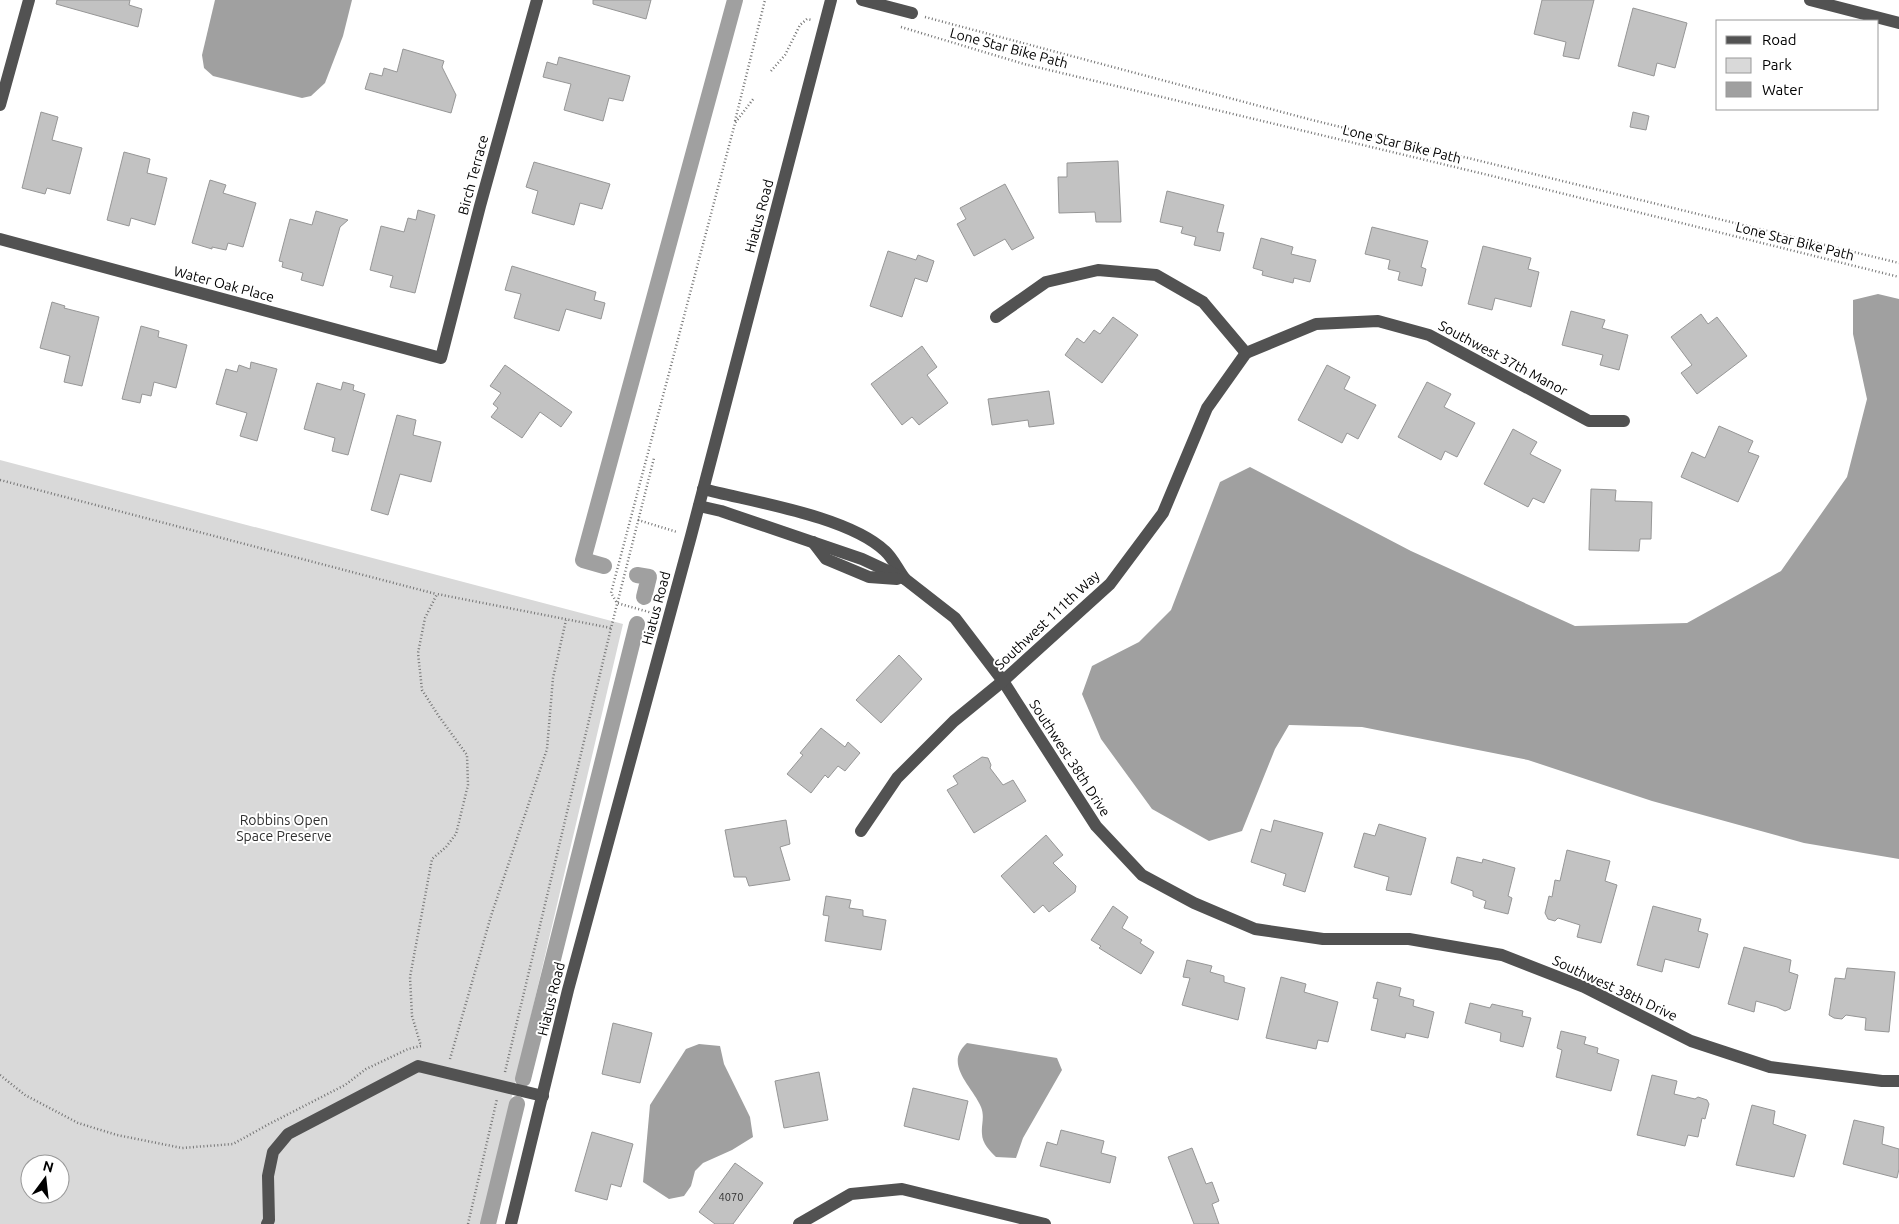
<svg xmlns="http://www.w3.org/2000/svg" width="1899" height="1224" font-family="Ubuntu,sans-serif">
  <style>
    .green { fill: #d9d9d9; fill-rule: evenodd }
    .water { fill: #a0a0a0 }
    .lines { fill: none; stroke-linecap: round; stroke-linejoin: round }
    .canal { stroke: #a0a0a0; stroke-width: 16 }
    .building { fill: #c2c2c2; stroke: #969696 }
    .path { stroke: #747474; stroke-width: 2.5; stroke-dasharray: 1 2.5; stroke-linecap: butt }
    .minor { stroke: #525252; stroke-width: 12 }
    .labels { text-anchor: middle; stroke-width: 4; stroke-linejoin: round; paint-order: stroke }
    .number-label { font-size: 11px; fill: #303030 }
    .street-label { font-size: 14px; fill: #000; stroke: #fff }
    .park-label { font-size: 14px; fill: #303030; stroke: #fff }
  </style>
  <rect width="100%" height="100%" fill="#fff"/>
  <path class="green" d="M0,460L623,624L482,1224H0ZM30,1164H60V1194H30Z"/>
  <g class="water">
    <polygon points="215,0 352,0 343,36 325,83 311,96 302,98 213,76 204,68 202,55"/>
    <polygon points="1878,294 1899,299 1899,859 1804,843 1652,801 1528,760 1362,727 1289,725 1275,749 1242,831 1209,841 1152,809 1101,739 1082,694 1092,666 1139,642 1171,610 1220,482 1250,467 1411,551 1575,626 1687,623 1781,571 1847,477 1867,399 1853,334 1853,300"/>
    <path d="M967,1043L1057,1058L1062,1070L1023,1138L1016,1158L996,1157C990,1151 982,1143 982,1134C981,1125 985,1117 981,1107C972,1086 943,1064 967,1043Z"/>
    <polygon points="699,1044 720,1046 724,1064 750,1117 753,1137 732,1150 703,1163 695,1171 691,1186 684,1196 669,1199 643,1182 650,1105 686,1049"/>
  </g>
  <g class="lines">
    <g class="canal">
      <polyline points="604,566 583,560 735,0"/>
      <polyline points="637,575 649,577 644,597"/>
      <polyline points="523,1079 637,624"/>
      <polyline points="488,1224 517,1104"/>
    </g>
  </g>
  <g class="building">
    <polygon points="57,0 130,0 129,5 142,9 138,27 56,4"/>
    <polygon points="593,0 651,0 646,19 593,4"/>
    <polygon points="1542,0 1594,0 1579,59 1563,56 1566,42 1534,34"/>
    <polygon points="1633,8 1687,23 1675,68 1657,63 1654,76 1618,66"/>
    <polygon points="403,49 444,61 442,67 456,95 451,113 365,89 370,73 382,76 384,68 397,72"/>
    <polygon points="559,57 630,76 623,101 609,98 603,121 564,110 571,84 543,77 547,62 557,65"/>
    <polygon points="41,112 58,117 52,140 82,148 70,194 47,188 45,194 22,188"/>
    <polygon points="1633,112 1649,116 1646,130 1630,127"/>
    <polygon points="124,152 150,159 147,173 167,178 155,225 131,218 129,226 107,220"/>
    <polygon points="1118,161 1121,222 1096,222 1095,212 1059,213 1058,177 1067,177 1067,163"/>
    <polygon points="534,162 610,184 602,209 580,203 574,225 532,213 538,191 526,187"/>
    <polygon points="210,180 226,185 223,193 256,203 243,247 228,243 226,250 212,247 212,249 192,243"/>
    <polygon points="1005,184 1034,238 1012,250 1005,239 974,256 957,224 966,219 960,208"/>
    <polygon points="1167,191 1224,205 1217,232 1224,233 1220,251 1194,245 1196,237 1181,233 1183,227 1160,222"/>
    <polygon points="418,210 435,215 415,293 390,287 393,276 370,270 381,226 404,232 408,218 416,220"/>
    <polygon points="316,211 348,220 340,227 323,286 301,280 303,273 282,267 283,262 279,261 290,219 312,225"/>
    <polygon points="1372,227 1428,241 1421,267 1426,269 1422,286 1398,280 1400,272 1388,269 1390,260 1365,254"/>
    <polygon points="1261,238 1293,247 1291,254 1316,260 1310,282 1294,278 1293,283 1262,275 1263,271 1253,268"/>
    <polygon points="1483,246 1531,258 1528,269 1539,272 1531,307 1495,298 1492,310 1468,304"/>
    <polygon points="888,251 916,260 918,255 934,261 927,282 915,278 902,317 870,306"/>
    <polygon points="512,266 596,292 594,300 605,303 601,319 566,309 559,331 514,318 521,294 505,290"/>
    <polygon points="52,302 65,306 64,308 99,317 82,386 64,382 70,356 40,348"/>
    <polygon points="1571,311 1605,320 1602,328 1628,335 1619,370 1600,365 1603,355 1562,345"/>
    <polygon points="1701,314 1708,324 1717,317 1747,356 1697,394 1681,373 1692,365 1671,337"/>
    <polygon points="1113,317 1138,335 1102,383 1065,355 1077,338 1084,343 1094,330 1100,334"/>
    <polygon points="141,326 159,331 158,337 187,345 176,388 154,382 151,396 142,394 140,403 122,399"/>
    <polygon points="922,346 937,367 927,375 948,403 919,425 912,417 902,425 871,384"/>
    <polygon points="251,362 277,369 257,441 240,436 247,413 216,404 226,369 237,372 239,365 250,369"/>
    <polygon points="505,365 572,412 561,427 540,412 522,438 491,417 498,408 493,404 501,393 490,386"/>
    <polygon points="1327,365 1350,377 1344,389 1376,405 1358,439 1347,433 1342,443 1298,420"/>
    <polygon points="343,382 354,385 353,390 365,394 348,455 332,451 335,438 304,429 317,383 341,390"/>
    <polygon points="1427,382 1451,394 1444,407 1475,423 1457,457 1445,451 1441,460 1398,437"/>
    <polygon points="1049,391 1054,424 1029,427 1028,420 992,425 988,399"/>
    <polygon points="397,415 416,420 413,435 441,442 431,482 400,474 388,515 371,510"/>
    <polygon points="1719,426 1753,441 1748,452 1759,456 1738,502 1681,477 1692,452 1705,458"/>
    <polygon points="1513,429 1537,442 1530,454 1561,470 1544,503 1533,498 1528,507 1484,484"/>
    <polygon points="1591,489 1616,490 1615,501 1652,502 1651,539 1640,539 1639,551 1589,550"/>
    <polygon points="899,655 922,679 881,723 856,700"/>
    <polygon points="821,728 845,747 848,742 860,753 845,771 838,766 828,778 825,775 811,793 787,774 803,755 800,753"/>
    <polygon points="982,757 988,758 991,765 990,768 1003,785 1013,780 1026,801 974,833 947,790 958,784 953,776"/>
    <polygon points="786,820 790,844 780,847 790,880 749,886 746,877 734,877 725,830"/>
    <polygon points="1274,820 1323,833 1305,892 1283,885 1286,874 1251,862 1261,829 1271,832"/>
    <polygon points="1379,824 1426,838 1411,895 1386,890 1389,877 1354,867 1364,833 1375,836"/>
    <polygon points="1046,835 1063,855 1053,863 1076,886 1075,892 1049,912 1043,905 1034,913 1001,876"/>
    <polygon points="1567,850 1610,861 1605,881 1617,885 1601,943 1577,937 1580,925 1558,918 1555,921 1548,919 1545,913 1549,896 1552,897 1555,880 1560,881"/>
    <polygon points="1457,857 1482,863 1483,859 1515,868 1508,896 1512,898 1508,914 1484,908 1486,901 1473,896 1473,891 1451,883"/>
    <polygon points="826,896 851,900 849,908 863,910 863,916 886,920 881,950 825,941 829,916 823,915"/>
    <polygon points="1113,906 1128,917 1122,928 1142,940 1140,943 1154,952 1141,974 1099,948 1101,946 1091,940"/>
    <polygon points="1653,906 1701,919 1698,931 1708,934 1699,968 1665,959 1662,972 1637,965"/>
    <polygon points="1744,947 1791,960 1789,972 1798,975 1790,1009 1785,1011 1777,1007 1756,1001 1754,1012 1728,1004"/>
    <polygon points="1187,960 1212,966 1210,972 1224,976 1224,982 1245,988 1238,1020 1182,1005 1190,978 1183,977"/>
    <polygon points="1847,968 1895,972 1889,1032 1865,1030 1866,1018 1846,1015 1842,1019 1834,1018 1829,1015 1835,978 1845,979"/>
    <polygon points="1281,977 1306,984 1304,992 1338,1002 1328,1042 1318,1040 1316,1049 1266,1038"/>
    <polygon points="1377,982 1401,988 1399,996 1414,1000 1413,1006 1434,1012 1428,1038 1406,1033 1405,1038 1371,1030 1378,999 1373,998"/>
    <polygon points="1470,1003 1490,1008 1492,1004 1523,1011 1522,1016 1531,1018 1523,1047 1500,1041 1501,1033 1465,1023"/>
    <polygon points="613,1023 652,1033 640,1083 602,1074"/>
    <polygon points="1561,1031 1586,1037 1584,1044 1598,1048 1597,1053 1619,1060 1611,1091 1556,1077 1562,1050 1557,1048"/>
    <polygon points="819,1072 828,1120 784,1128 775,1081"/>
    <polygon points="1652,1075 1677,1081 1674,1094 1695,1099 1698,1097 1707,1100 1709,1104 1705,1119 1702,1118 1698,1137 1688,1135 1685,1146 1637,1135"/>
    <polygon points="913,1088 968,1101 959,1140 904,1126"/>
    <polygon points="1752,1105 1775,1111 1773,1124 1806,1135 1794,1177 1736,1165"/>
    <polygon points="1854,1120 1884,1127 1882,1144 1899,1149 1899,1169 1897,1178 1843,1164"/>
    <polygon points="1061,1130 1104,1141 1101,1153 1116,1157 1110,1183 1040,1166 1047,1142 1057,1145"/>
    <polygon points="592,1132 633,1144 621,1187 611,1184 607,1200 575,1191"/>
    <polygon points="1192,1148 1206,1184 1212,1182 1219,1201 1212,1204 1219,1224 1194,1224 1168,1157"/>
    <polygon points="735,1163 763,1183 733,1224 715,1224 699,1212"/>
  </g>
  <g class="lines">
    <g class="path">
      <polyline points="925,17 1312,120 1899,263"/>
      <polyline points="901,27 1024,64 1484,174 1899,277"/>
      <polyline points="771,71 785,55 800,25 807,19 812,20"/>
      <polyline points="735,121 765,0"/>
      <polyline points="0,480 436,594"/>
      <polyline points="638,520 677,532"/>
      <polyline points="656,614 617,603 611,593 735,123 754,98"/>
      <polyline points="450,1059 491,916 547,749 553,678 566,620"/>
      <polyline points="505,1072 611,628"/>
      <polyline points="0,1075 25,1095 78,1123 117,1135 182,1148 233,1144 269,1124 345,1085 366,1069 408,1049 421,1046 412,1016 410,977 432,859 446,847 456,834 468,785 467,755 438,715 422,690 418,653 425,618 437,594 611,628 654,458"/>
      <polyline points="468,1224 497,1099"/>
    </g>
    <g class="minor">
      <polyline points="862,0 912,13"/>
      <polyline points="1810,0 1899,23"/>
      <polyline points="0,105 29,0"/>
      <polyline points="0,239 441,358 480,206 537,0"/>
      <polyline points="996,317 1046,282 1098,270 1156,275 1203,302 1246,353"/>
      <polyline points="1246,353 1316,324 1378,321 1429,335 1589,421 1624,421"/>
      <path d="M703,489C753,502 848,516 885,551C893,558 898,570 905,579"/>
      <polyline points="699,506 721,511 862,559 905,579 955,618 1003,681 1096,826 1142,875 1194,903 1255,929 1323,939 1409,939 1502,955 1584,987 1691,1041 1770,1067 1882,1081 1899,1081"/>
      <polyline points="813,542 826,559 869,577 897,579"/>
      <polyline points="861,831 897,778 954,721 1003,681 1110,584 1163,513 1207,408 1246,353"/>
      <polyline points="267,1224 269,1220 268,1176 273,1152 288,1134 418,1066 543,1096"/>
      <polyline points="511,1224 568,990 691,536 831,0"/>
      <polyline points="799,1224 851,1194 902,1189 1045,1224"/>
    </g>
  </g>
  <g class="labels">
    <g class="number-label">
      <text x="731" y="1201">4070</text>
    </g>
    <g class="street-label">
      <text transform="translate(1009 48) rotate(15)" y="5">Lone Star Bike Path</text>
      <text transform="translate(1402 144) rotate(14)" y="5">Lone Star Bike Path</text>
      <text transform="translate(473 175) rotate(-75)" y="5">Birch Terrace</text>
      <text transform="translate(759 216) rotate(-75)" y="5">Hiatus Road</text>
      <text transform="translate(1795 241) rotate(14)" y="5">Lone Star Bike Path</text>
      <text transform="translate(224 284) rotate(15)" y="5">Water Oak Place</text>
      <text transform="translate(1503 358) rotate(28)" y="5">Southwest 37th Manor</text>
      <text transform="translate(656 608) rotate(-75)" y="5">Hiatus Road</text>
      <text transform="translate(1047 620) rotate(-43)" y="5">Southwest 111th Way</text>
      <text transform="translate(1070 758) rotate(57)" y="5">Southwest 38th Drive</text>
      <text transform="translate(1615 988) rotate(25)" y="5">Southwest 38th Drive</text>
      <text transform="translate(551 999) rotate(-76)" y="5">Hiatus Road</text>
    </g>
    <g class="park-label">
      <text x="284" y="825">Robbins Open<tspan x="284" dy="16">Space Preserve</tspan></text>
    </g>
  </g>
  <rect x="1716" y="20" width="162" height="90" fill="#ffffff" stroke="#999999"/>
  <rect x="1726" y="36" width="25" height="8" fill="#525252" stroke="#999999"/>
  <text x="1762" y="45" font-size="15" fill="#000000">Road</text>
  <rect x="1726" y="58" width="25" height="15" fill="#d9d9d9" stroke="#999999"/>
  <text x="1762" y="70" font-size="15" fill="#000000">Park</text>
  <rect x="1726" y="82" width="25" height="15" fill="#a0a0a0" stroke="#999999"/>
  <text x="1762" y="95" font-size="15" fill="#000000">Water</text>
  <g transform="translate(45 1179) rotate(15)"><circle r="24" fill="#ffffff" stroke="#999999"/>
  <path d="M0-4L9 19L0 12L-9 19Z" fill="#000000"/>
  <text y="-8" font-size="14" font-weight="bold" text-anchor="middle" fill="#000000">N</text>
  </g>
</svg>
